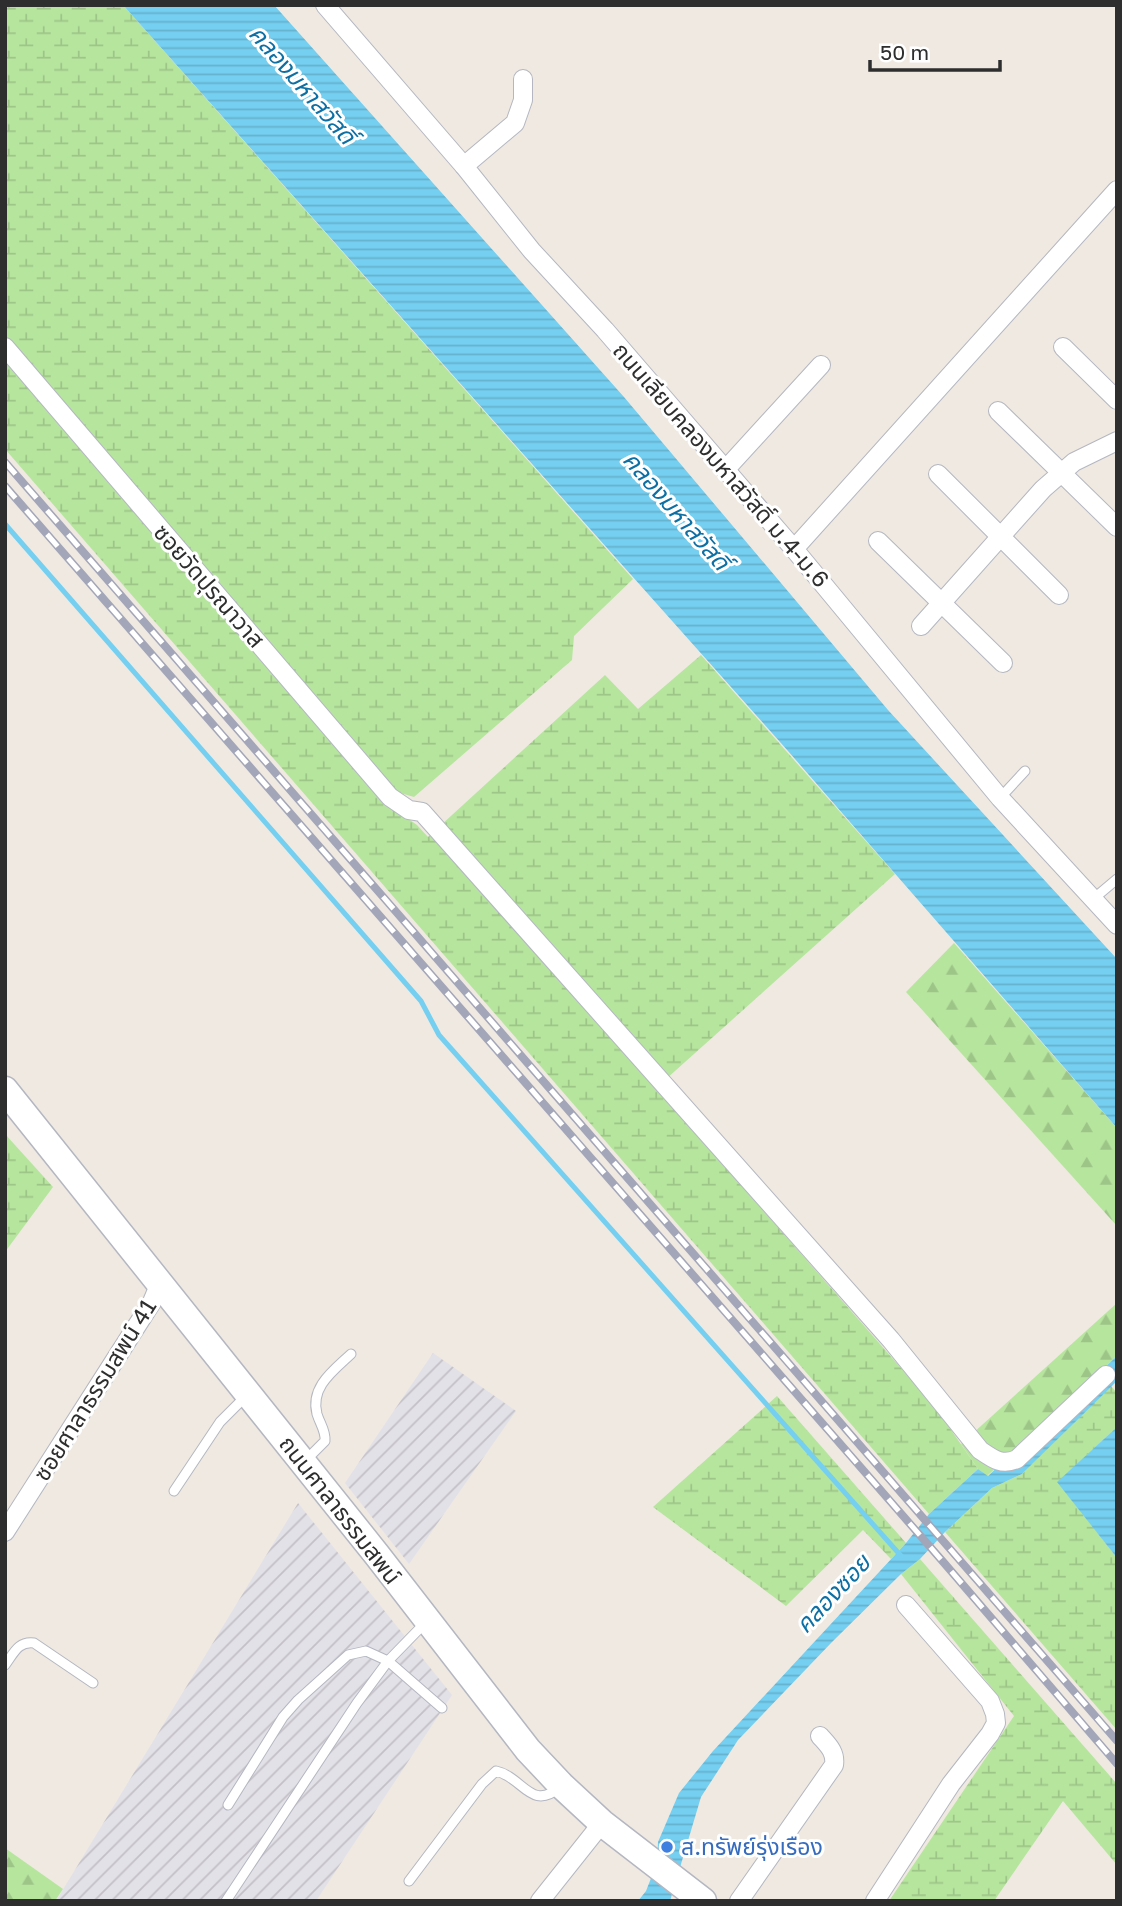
<svg xmlns="http://www.w3.org/2000/svg" width="1122" height="1906" font-family="'Golos Text','Noto Sans Thai',sans-serif">
  <style>
    .industrial { fill: url(#industrial-furrows) }
    .forest { fill: url(#forest-firs) }
    .wetland { fill: url(#wetland-marsh) }
    .water { fill: url(#water-rules) }
    .lines { fill: none; stroke-linecap: round; stroke-linejoin: round }
    .stream { stroke: #75cff0; stroke-width: 5 }
    .lane-casing { stroke: #b4b7c1; stroke-width: 11 }
    .street-casing { stroke: #b4b7c1; stroke-width: 20 }
    .secondary-casing { stroke: #b4b7c1; stroke-width: 29 }
    .lane { stroke: #fff; stroke-width: 9 }
    .street { stroke: #fff; stroke-width: 18 }
    .secondary { stroke: #fff; stroke-width: 26 }
    .rail-casing { stroke: #a3a6b8; stroke-width: 8 }
    .rail { stroke: #fff; stroke-width: 5; stroke-dasharray: 16; stroke-linecap: butt }
    .shop-dot { fill: #3f7fe0; stroke: #fff; stroke-width: 2.5 }
    .labels { text-anchor: middle; stroke-width: 6; stroke-linejoin: round; paint-order: stroke }
    .street-label { font-size: 23px; fill: #2e2e2e; stroke: #fff }
    .shop-label { font-size: 23px; fill: #366cbe; stroke: #fff; text-anchor: start }
    .water-label { font-size: 24px; font-style: italic; fill: #0d6fa3; stroke: #fff }
  </style>
  <defs>
    <pattern id="industrial-furrows" width="10" height="10" patternUnits="userSpaceOnUse" patternTransform="scale(1.75)"><rect width="10" height="10" fill="#e3e1e8"/><path d="M-1 1l2-2M0 10L10 0M9 11l2-2" fill="none" stroke="#c3c1c7"/></pattern>
    <pattern id="forest-firs" width="22" height="20" patternUnits="userSpaceOnUse" patternTransform="scale(1.75)"><rect width="22" height="20" fill="#b6e59e"/><path d="M5 1l3.5 6h-7zM16 11l3.5 6h-7z" fill="#9dc588"/></pattern>
    <pattern id="wetland-marsh" width="20" height="14" patternUnits="userSpaceOnUse" patternTransform="scale(1.75)"><rect width="20" height="14" fill="#b6e59e"/><path d="M1 5h8M5 5V1M11 12h8M15 12V8" fill="none" stroke="#9dc588"/></pattern>
    <pattern id="water-rules" width="6" height="5" patternUnits="userSpaceOnUse" patternTransform="scale(1.75)"><rect width="6" height="5" fill="#75cff0"/><path d="M0 2.5h6" fill="none" stroke="#66b2ce"/></pattern>
  </defs>
  <rect width="100%" height="100%" fill="#efe9e1"/>
  <g class="industrial">
    <polygon points="433,1353 516,1411 409,1564 345,1483"/>
    <polygon points="298,1503 452,1695 316,1901 56,1901"/>
  </g>
  <g class="forest">
    <polygon points="954,943 1117,1128 1117,1226 906,992"/>
    <polygon points="1117,1303 1117,1356 987,1476 978,1469 961,1444"/>
    <polygon points="5,1848 63,1889 55,1901 5,1901"/>
  </g>
  <g class="wetland">
    <polygon points="5,5 123,5 633,579 574,636 572,660 414,797 397,792 5,338"/>
    <polygon points="5,359 383,801 417,825 428,837 605,675 638,709 701,655 895,874 656,1088 936,1408 978,1469 929,1514 5,449"/>
    <polygon points="5,1134 53,1187 5,1252"/>
    <polygon points="1111,1386 1117,1393 1117,1427 1058,1482 1117,1558 1117,1730 945,1532 992,1488 1022,1474"/>
    <polygon points="777,1396 906,1543 891,1559 863,1530 786,1606 653,1507"/>
    <polygon points="920,1559 1117,1784 1117,1865 1063,1801 994,1901 889,1901 1014,1716 901,1574"/>
  </g>
  <g class="water">
    <polygon points="123,5 274,5 624,397 888,710 1117,959 1117,1128 788,751"/>
    <polygon points="1117,1356 1117,1381 1022,1474 992,1488 945,1532 920,1559 901,1574 832,1642 738,1740 701,1797 670,1901 638,1901 646,1891 657,1863 658,1842 679,1793 713,1751 906,1543 929,1514 978,1469 988,1476"/>
    <polygon points="1117,1427 1117,1558 1057,1482"/>
  </g>
  <g class="lines">
    <polyline class="stream" points="5,524 421,1001 439,1035 902,1557"/>
    <g class="lane-casing">
      <g id="lane">
        <polyline points="1000,798 1025,771"/>
        <polyline points="1092,900 1117,879"/>
        <path d="M305,1461L325,1441C326,1431 320,1424 317,1414C310,1387 333,1371 351,1354"/>
        <polyline points="174,1491 220,1422 245,1397"/>
        <path d="M5,1665C14,1653 18,1641 34,1643L93,1683"/>
        <polyline points="228,1805 283,1717 298,1700 348,1655 366,1651 388,1661 442,1708"/>
        <path d="M409,1881L482,1784L496,1771C523,1777 531,1812 560,1787"/>
        <polyline points="226,1901 357,1703 388,1661 426,1622"/>
      </g>
    </g>
    <g class="street-casing">
      <g id="street">
        <polyline points="325,5 464,166 532,251 605,330 794,549 1000,798 1117,925"/>
        <polyline points="464,166 515,123 523,100 523,79"/>
        <path d="M5,347L390,797L409,810L422,812L891,1340L980,1450C993,1459 1002,1466 1017,1459L1106,1375"/>
        <polyline points="1063,347 1117,400"/>
        <polyline points="998,411 1117,527"/>
        <polyline points="726,469 821,365"/>
        <polyline points="938,474 1059,595"/>
        <polyline points="878,541 1003,663"/>
        <polyline points="794,549 1117,190"/>
        <polyline points="921,626 1043,489 1074,462 1117,441"/>
        <polyline points="5,1532 152,1302 160,1283"/>
        <polyline points="540,1901 602,1823"/>
        <path d="M739,1901L834,1765C836,1752 828,1745 820,1736"/>
        <polyline points="875,1901 951,1784 990,1734 996,1723 995,1714 990,1701 906,1605"/>
      </g>
    </g>
    <g class="secondary-casing">
      <polyline id="secondary" points="5,1090 377,1555 528,1750 561,1785 602,1823 703,1901"/>
    </g>
    <use href="#lane" class="lane"/>
    <use href="#street" class="street"/>
    <use href="#secondary" class="secondary"/>
    <g class="rail-casing">
      <g id="rail">
        <polyline points="5,462 1117,1741"/>
        <polyline points="5,486 945,1564 1117,1764"/>
      </g>
    </g>
    <use href="#rail" class="rail"/>
  </g>
  <circle class="shop-dot" cx="667" cy="1847" r="7"/>
  <g class="labels">
    <g class="street-label">
      <text transform="translate(721 465) rotate(49)" y="8">ถนนเลียบคลองมหาสวัสดิ์ ม.4-ม.6</text>
      <text transform="translate(209 586) rotate(49)" y="8">ซอยวัดปุรณาวาส</text>
      <text transform="translate(95 1390) rotate(-58)" y="8">ซอยศาลาธรรมสพน์ 41</text>
      <text transform="translate(340 1510) rotate(52)" y="8">ถนนศาลาธรรมสพน์</text>
    </g>
    <g class="shop-label">
      <text x="681" y="1855">ส.ทรัพย์รุ่งเรือง</text>
    </g>
    <g class="water-label">
      <text transform="translate(302 85) rotate(49)" y="8">คลองมหาสวัสดิ์</text>
      <text transform="translate(676 511) rotate(49)" y="8">คลองมหาสวัสดิ์</text>
      <text transform="translate(833 1594) rotate(-47)" y="8">คลองซอย</text>
    </g>
  </g>
  <rect width="1122" height="1906" fill="none" stroke="#2e2e2e" stroke-width="14"/>
  <path d="M870 60v10h130v-10" fill="none" stroke="#2e2e2e" stroke-width="3.5"/>
  <text x="880" y="60" font-size="21" fill="#2e2e2e" stroke="#ffffff" stroke-width="5" paint-order="stroke">50 m</text>
</svg>
